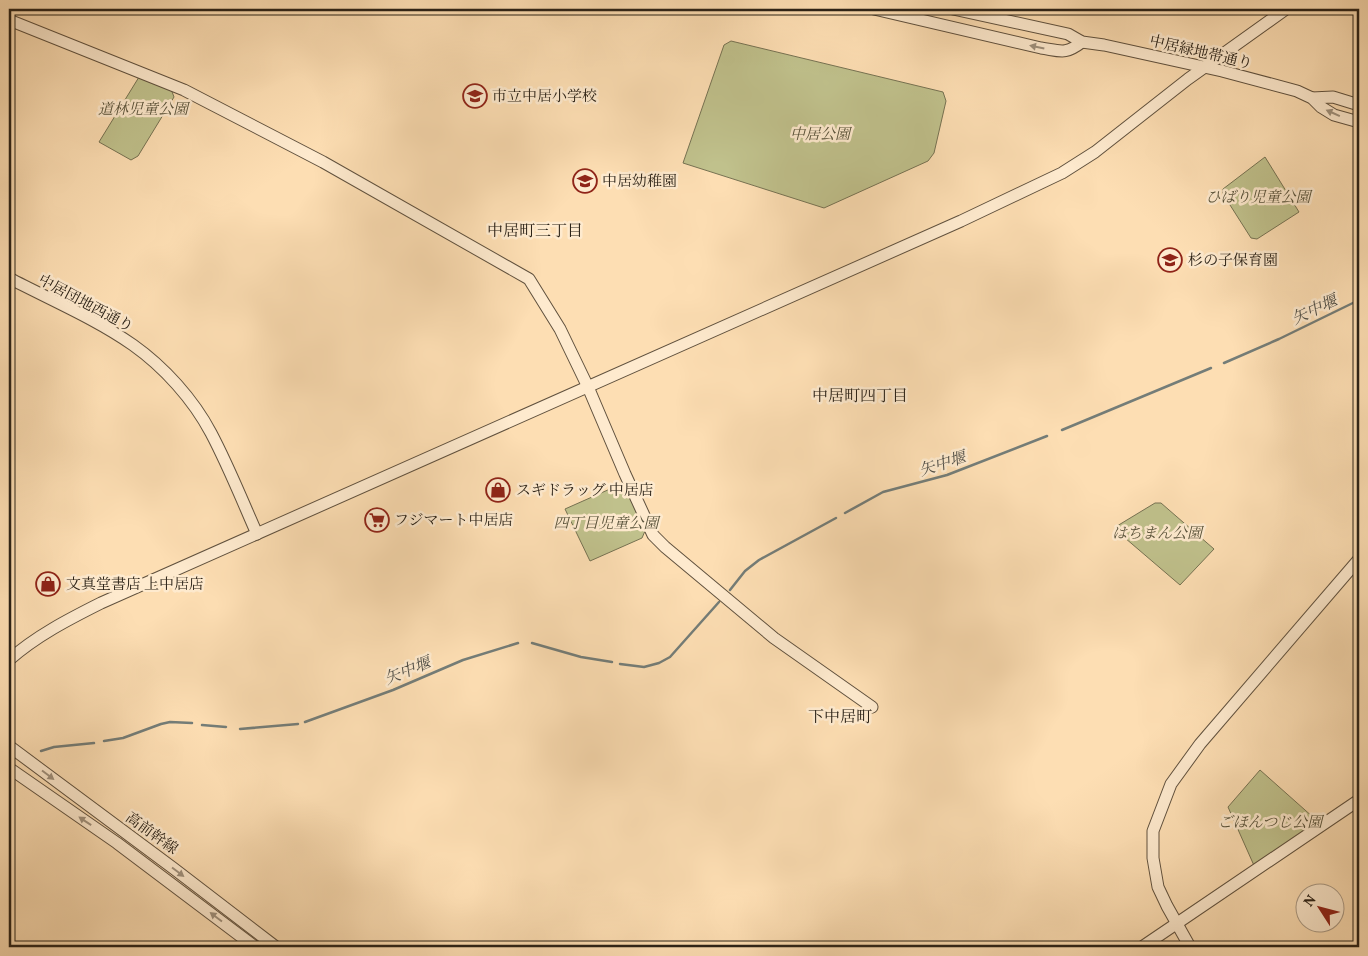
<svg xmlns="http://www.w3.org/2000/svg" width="1368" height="956" font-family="Vollkorn,'Noto Serif JP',serif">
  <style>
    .green { fill: #c0c18c; stroke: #767252 }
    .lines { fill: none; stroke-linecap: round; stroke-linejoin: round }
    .stream { stroke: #747d78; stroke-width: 2.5 }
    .tertiary-casing { stroke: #60513e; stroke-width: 13 }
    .tertiary { stroke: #feeace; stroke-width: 11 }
    .oneway { fill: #9f907c }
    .labels { text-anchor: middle; stroke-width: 5; stroke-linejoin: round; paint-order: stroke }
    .street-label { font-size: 15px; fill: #2b2217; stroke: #feeace }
    .poi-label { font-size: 15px; fill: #2b2217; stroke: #feeace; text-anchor: start }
    .park-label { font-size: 15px; font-style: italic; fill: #58523a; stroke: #feeace }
    .neighbourhood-label { font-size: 16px; fill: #2b2217; stroke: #feeace }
    .water-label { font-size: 16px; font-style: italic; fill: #504f48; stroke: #feeace }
  </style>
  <rect width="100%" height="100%" fill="#fddeb3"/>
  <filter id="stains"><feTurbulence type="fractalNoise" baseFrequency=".004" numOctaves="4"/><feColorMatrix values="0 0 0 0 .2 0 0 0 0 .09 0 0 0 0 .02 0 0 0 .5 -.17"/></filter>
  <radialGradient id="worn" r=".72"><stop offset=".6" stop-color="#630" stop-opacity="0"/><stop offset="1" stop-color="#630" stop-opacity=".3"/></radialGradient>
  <g class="green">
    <polygon points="731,41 943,92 946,101 934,153 928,161 824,208 683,163 724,45"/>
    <polygon points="139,77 171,89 174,97 138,156 131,160 99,142"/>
    <polygon points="1265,157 1299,212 1257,239 1251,238 1223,194 1223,189"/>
    <polygon points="619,485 626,488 645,531 642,538 590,561 565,509"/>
    <polygon points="1155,503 1161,503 1214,549 1180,585 1118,532 1117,526"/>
    <polygon points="1260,770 1323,826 1256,870 1228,807"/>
  </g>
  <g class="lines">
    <g class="stream">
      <polyline points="1224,363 1279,339 1359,300"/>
      <polyline points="1062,430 1211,368"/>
      <polyline points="845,513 883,492 947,475 1047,436"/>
      <polyline points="730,590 745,571 759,560 836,518"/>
      <polyline points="532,643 581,657 612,662"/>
      <polyline points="620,664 644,667 659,663 670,657 719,602"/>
      <polyline points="305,722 393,690 463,660 518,643"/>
      <polyline points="202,725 226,727"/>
      <polyline points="240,729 298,724"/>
      <polyline points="104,741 123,738 161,724 170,722 192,723"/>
      <polyline points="41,751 54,747 94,743"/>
    </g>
    <g class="tertiary-casing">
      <g id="tertiary">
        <path d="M874,9L1041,48C1061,51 1065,55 1082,42"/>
        <polyline points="953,9 1068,34 1082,42 1104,45 1222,71 1297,91 1312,98 1321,107 1334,115 1359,122"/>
        <polyline points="9,20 184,90 323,162 529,279 560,329 588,387 625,474 653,535 665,547 774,638 872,707"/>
        <polyline points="1312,98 1333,97 1359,105"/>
        <path d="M9,278C49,299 96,319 133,345C164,367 193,399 211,433C228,465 242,500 257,534"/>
        <path d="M9,660C36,636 69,619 101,603L961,221L1062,173L1095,152L1188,79L1286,9"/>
        <polyline points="9,746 173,868 276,947"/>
        <polyline points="9,768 117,843 255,947"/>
        <polyline points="1142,947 1359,800"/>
        <polyline points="1190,947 1167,906 1158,887 1153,858 1153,831 1171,784 1200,744 1359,559"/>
      </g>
    </g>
    <use href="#tertiary" class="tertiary"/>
  </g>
  <defs><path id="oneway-solid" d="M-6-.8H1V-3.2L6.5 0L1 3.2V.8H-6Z" transform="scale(1.25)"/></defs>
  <g class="oneway">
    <use href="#oneway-solid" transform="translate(1037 47) rotate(-168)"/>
    <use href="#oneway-solid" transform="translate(1333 113) rotate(-156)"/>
    <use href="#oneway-solid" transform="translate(48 775) rotate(37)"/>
    <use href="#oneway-solid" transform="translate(85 821) rotate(-146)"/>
    <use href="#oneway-solid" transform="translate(178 872) rotate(37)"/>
    <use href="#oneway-solid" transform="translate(216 917) rotate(-143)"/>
  </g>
  <defs>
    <g id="school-ring" transform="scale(1.25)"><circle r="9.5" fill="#feeace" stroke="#8f2418" stroke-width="1.5"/><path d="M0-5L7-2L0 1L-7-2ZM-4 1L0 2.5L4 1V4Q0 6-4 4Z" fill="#8f2418"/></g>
    <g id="shop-ring" transform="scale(1.25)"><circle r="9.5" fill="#feeace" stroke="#8f2418" stroke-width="1.5"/><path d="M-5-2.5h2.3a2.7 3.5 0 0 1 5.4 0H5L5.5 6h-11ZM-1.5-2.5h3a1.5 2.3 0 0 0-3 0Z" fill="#8f2418"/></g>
    <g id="supermarket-ring" transform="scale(1.25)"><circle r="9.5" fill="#feeace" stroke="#8f2418" stroke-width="1.5"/><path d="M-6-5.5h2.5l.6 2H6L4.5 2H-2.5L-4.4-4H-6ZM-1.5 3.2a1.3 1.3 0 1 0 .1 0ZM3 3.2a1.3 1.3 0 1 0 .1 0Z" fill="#8f2418"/></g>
  </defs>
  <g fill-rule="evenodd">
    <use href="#school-ring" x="475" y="96"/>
    <use href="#school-ring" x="585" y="181"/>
    <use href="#school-ring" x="1170" y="260"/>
    <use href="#shop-ring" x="498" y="490"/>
    <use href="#supermarket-ring" x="377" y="520"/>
    <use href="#shop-ring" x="48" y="584"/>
  </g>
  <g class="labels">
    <g class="street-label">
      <text transform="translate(1201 52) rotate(13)" y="5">中居緑地帯通り</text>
      <text transform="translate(86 303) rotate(28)" y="5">中居団地西通り</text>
      <text transform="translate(152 833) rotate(36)" y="5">高前幹線</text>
    </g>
    <g class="poi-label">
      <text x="492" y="101">市立中居小学校</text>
      <text x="602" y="186">中居幼稚園</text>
      <text x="1188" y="265">杉の子保育園</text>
      <text x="516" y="495">スギドラッグ 中居店</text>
      <text x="394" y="525">フジマート中居店</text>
      <text x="66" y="589">文真堂書店 上中居店</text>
    </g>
    <g class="park-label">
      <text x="143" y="114">道林児童公園</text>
      <text x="820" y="139">中居公園</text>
      <text x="1258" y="202">ひばり児童公園</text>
      <text x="606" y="528">四丁目児童公園</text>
      <text x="1157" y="538">はちまん公園</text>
      <text x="1270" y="827">ごほんつじ公園</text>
    </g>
    <g class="neighbourhood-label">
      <text x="535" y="236">中居町三丁目</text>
      <text x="860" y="401">中居町四丁目</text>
      <text x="840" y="722">下中居町</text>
    </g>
    <g class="water-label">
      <text transform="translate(1314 309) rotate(-25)" y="6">矢中堰</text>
      <text transform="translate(942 463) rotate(-18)" y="6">矢中堰</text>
      <text transform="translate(407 670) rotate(-22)" y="6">矢中堰</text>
    </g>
  </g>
  <rect width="1368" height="956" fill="none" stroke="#fddeb3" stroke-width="30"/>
  <rect x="10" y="10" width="1348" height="936" fill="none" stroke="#2b2217" stroke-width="2.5"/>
  <rect x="15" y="15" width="1338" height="926" fill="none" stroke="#2b2217"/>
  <g transform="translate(1320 908) rotate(306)"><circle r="24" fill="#feeace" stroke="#aa9a85"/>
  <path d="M0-4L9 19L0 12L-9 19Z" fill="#8f2418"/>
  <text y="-8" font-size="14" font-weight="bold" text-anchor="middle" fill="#2b2217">N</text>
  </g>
  <rect width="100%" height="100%" filter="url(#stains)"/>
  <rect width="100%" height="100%" fill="url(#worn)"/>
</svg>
